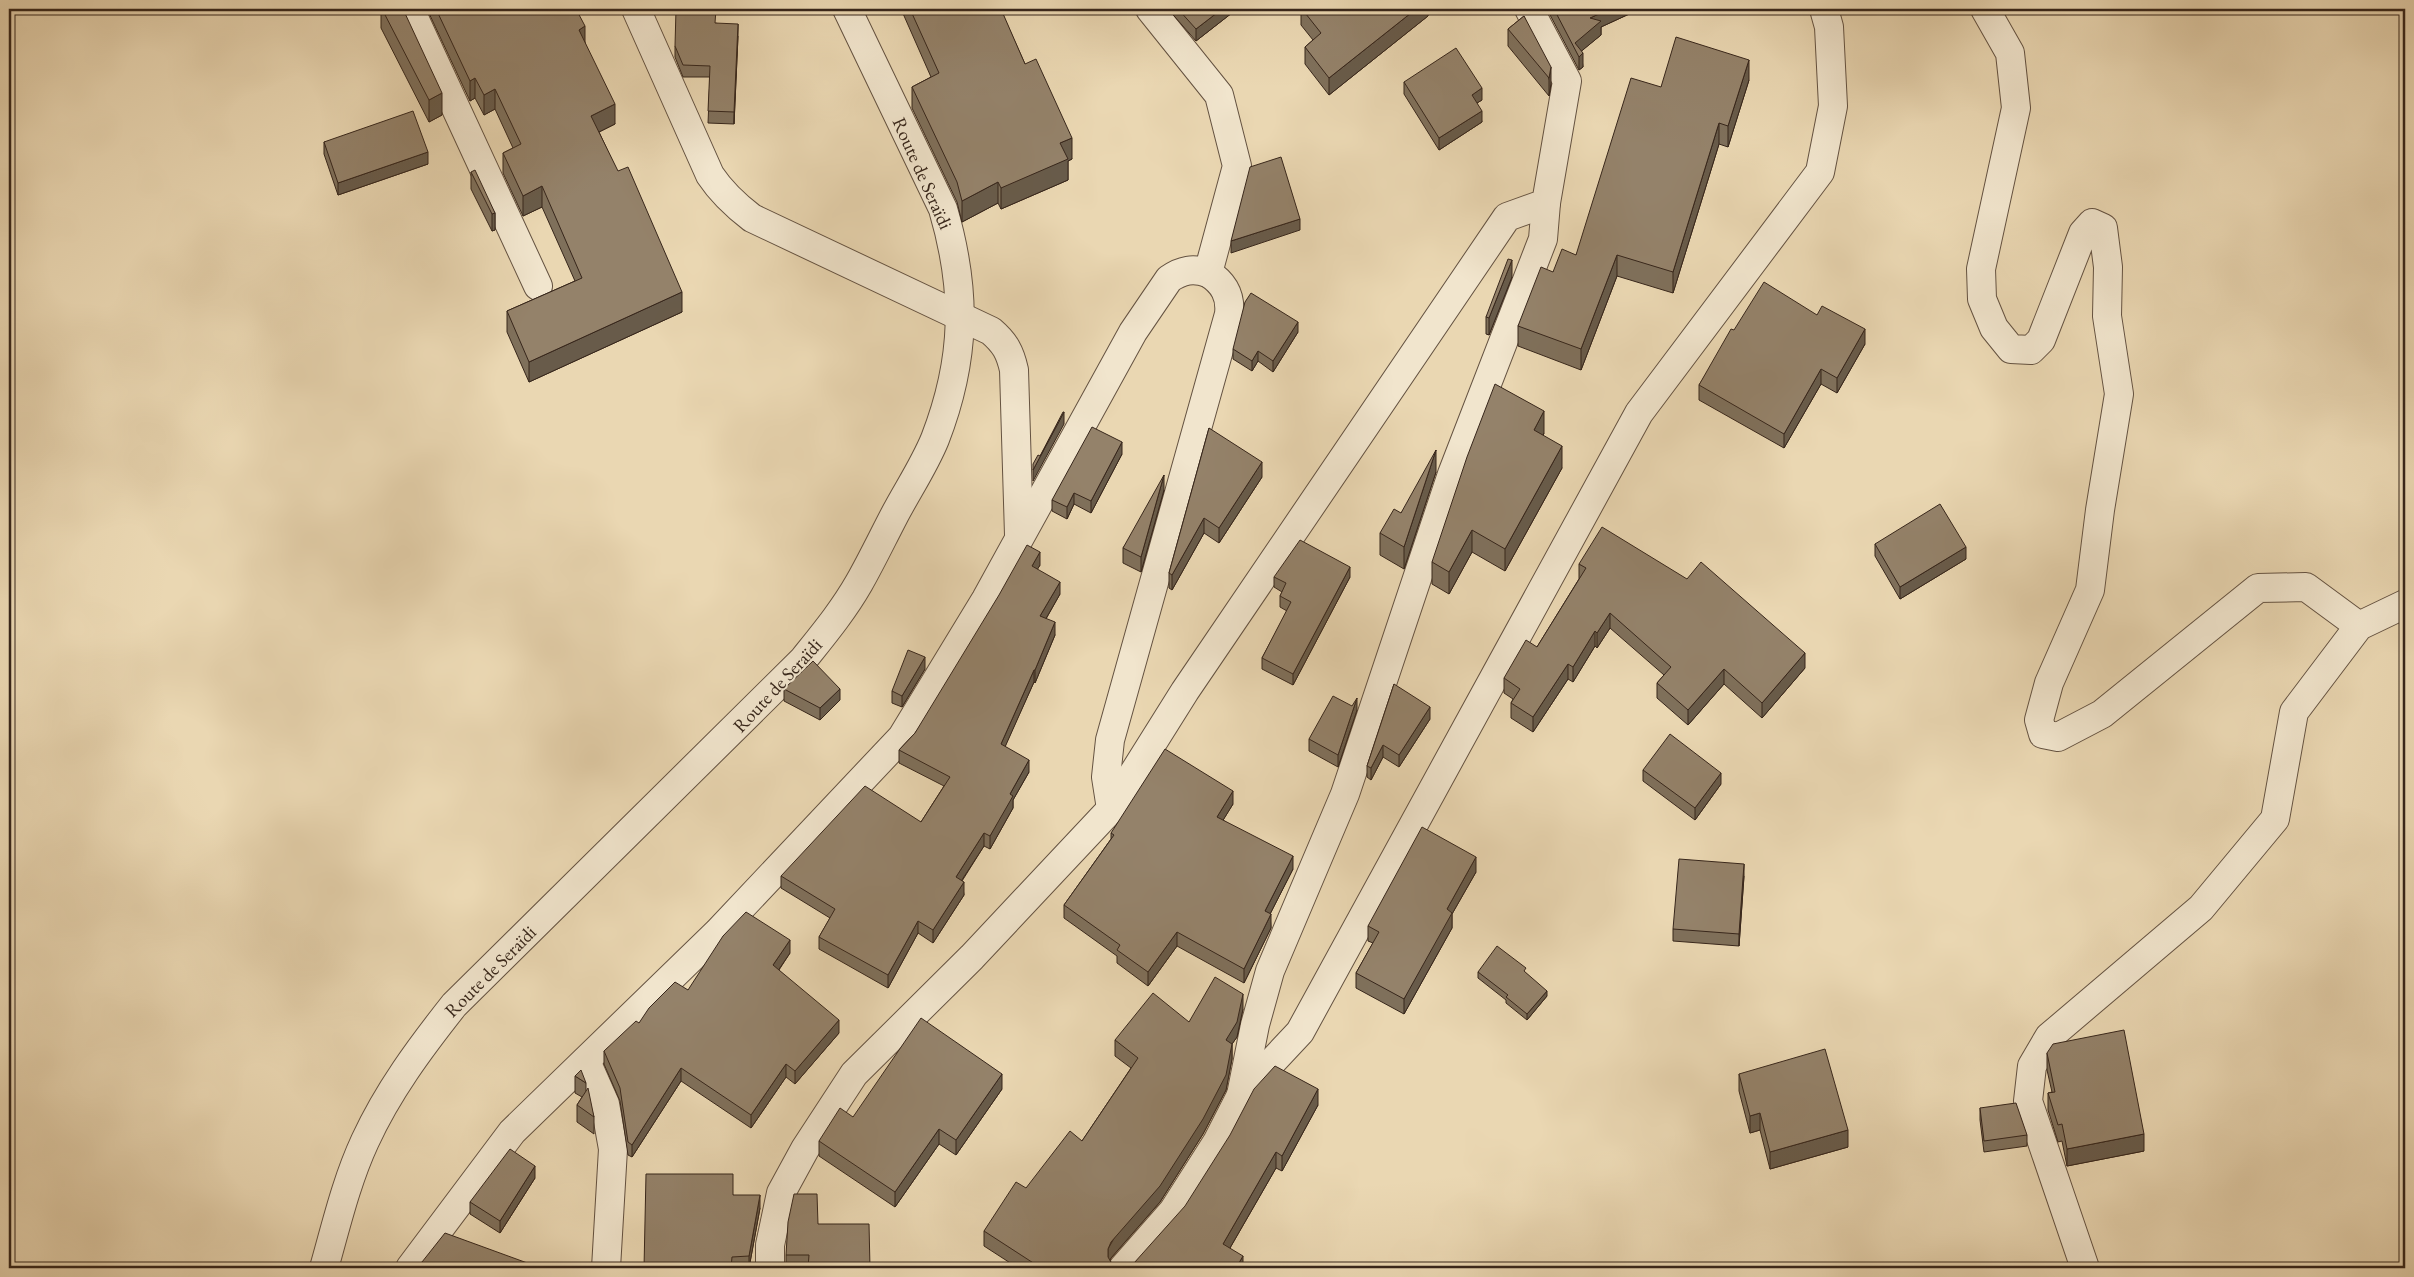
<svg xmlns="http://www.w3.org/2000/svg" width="2414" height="1277" font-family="'EB Garamond',serif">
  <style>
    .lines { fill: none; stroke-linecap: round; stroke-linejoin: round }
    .minor-casing { stroke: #645241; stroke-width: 30 }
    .tertiary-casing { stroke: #645241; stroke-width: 30 }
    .minor { stroke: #f1e5cd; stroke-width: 28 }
    .tertiary { stroke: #f1e5cd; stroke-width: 28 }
    .wall { fill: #7f705b; stroke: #37261b }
    .shaded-wall { fill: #685b4a; stroke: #37261b }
    .building { fill: #94826a; stroke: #37261b }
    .labels { text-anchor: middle; stroke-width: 4; stroke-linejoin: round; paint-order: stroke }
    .street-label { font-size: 19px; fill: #37261b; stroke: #f1e5cd }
  </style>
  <rect width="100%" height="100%" fill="#ead7b2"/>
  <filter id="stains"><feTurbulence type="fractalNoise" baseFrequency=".004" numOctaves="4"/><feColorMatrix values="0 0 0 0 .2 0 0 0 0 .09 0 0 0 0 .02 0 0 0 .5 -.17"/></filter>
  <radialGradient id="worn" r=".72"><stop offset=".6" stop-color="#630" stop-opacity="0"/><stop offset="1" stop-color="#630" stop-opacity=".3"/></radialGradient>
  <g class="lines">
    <g class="minor-casing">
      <g id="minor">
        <polyline points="410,9 538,286"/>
        <path d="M636,9L710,175C722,193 735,205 752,218L991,331C1005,343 1010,352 1014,370L1019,535"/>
        <polyline points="1985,9 2010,53 2016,108 1981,269 1982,299 1994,328 2011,349 2031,350 2041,340 2083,233 2092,223 2103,228 2108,267 2107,316 2119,394 2100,510 2090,590 2049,683 2039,720 2043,734 2058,737 2102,714 2258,588 2306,587 2359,626"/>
        <path d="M1111,809L1106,777L1110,740L1229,314C1231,296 1224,283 1208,273L1237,166L1219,95L1150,9"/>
        <polyline points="586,1061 605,1104 613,1149 606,1268"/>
        <polyline points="1241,1095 1255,1025 1270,971 1345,794 1452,474 1543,239 1546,203"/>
        <path d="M410,1268L512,1132L718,932L902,737L986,599L1133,332L1169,279C1182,270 1193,268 1208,273"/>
        <polyline points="770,1268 770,1245 781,1193 805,1149 854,1074 972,957 1111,809 1185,691 1507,217 1546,203 1567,81 1529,9"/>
        <polyline points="1123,1268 1173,1211 1217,1142 1241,1095 1300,1032 1639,413 1820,172 1833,106 1829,27 1824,9"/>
        <polyline points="2085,1268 2028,1101 2032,1066 2049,1037 2201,908 2275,819 2294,712 2359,626 2405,604"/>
      </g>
    </g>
    <g class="tertiary-casing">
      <path id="tertiary" d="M324,1268C336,1226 346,1182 365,1141C388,1091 420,1048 454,1005L803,660C823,635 843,611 859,583C871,562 882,539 894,516C907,491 924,466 935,439C966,359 967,291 943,209L847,9"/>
    </g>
    <use href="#minor" class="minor"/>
    <use href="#tertiary" class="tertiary"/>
  </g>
  <g class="wall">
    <polygon points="381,9 403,9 442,115 429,122 381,28"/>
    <polygon points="427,9 576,9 585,43 615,124 599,132 682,312 529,382 507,332 507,311 575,281 542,207 523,216 503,173 503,153 513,148 495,109 484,115 475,98 470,101"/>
    <polygon points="901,9 1002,9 1002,13 1025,64 1072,159 1068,161 1068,180 1001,209 998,203 962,222 957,202 912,108 912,87 931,77"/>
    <polygon points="1168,9 1237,9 1196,41"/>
    <polygon points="1301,9 1428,9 1428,16 1329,95 1305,64 1305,47 1313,40 1301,25"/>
    <polygon points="1549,9 1640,9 1601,27 1601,35 1581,51 1583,67 1579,70 1549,13"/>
    <polygon points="1524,16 1551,84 1549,96 1508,46 1508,29"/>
    <polygon points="716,23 738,36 734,124 708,123 710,77 683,77 675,57 675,46"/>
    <polygon points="1749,80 1728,147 1719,144 1673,293 1617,276 1581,370 1518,346 1518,326 1553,272 1576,255 1661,87"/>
    <polygon points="1404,82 1482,100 1477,103 1482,122 1439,150 1404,94"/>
    <polygon points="324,142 428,164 338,195 324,154"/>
    <polygon points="471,172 495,213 495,230 492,231 471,189"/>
    <polygon points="1512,277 1489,335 1486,334 1486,317"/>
    <polygon points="1734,330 1865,344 1837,393 1821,384 1784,448 1699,400 1699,385"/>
    <polygon points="1298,332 1273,372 1258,361 1252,371 1233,359 1233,349"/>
    <polygon points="1209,428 1262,477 1219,543 1204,533 1172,590 1169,588 1169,573"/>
    <polygon points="1544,433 1543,436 1562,468 1505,571 1472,552 1449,594 1432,584 1432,562"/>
    <polygon points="1122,454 1091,513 1074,504 1067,519 1052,511 1052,500"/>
    <polygon points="1436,472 1404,569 1380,555 1380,533 1401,513"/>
    <polygon points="1164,490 1141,572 1123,563 1123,548"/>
    <polygon points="1875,544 1966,559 1900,599 1875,556"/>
    <polygon points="1579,564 1805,668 1762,718 1724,684 1688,725 1657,698 1657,683 1664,675 1610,628 1597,648 1595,646 1573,682 1568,679 1533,732 1511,718 1511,703 1513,699 1504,693 1504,678 1537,647 1579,579"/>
    <polygon points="1040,565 1037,569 1060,594 1046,619 1055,635 1035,683 1034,682 1005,746 1029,772 1013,800 1013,808 990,849 984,846 962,881 964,895 933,943 918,933 888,988 819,949 819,937 830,918 781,888 781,876 921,822 944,786 899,763 899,750 915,733"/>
    <polygon points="1274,577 1350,577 1293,685 1262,669 1262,658 1287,611 1280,607 1280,596 1282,592 1274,587"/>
    <polygon points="925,669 902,707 892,703 892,691"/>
    <polygon points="1394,684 1430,719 1399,767 1383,757 1371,780 1367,777 1367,766"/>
    <polygon points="784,689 840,700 820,720 784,701"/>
    <polygon points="1357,710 1338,767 1309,751 1309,739"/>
    <polygon points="1643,770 1721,784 1695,820 1643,781"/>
    <polygon points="1233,804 1223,820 1293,869 1270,914 1271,928 1244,983 1177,946 1148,986 1117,963 1117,956 1064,918 1064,905 1111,839 1111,833"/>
    <polygon points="1476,872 1452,914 1452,928 1404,1014 1356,988 1356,973 1373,943 1368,941 1368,926"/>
    <polygon points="1744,876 1739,946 1673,941 1673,929"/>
    <polygon points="790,953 779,970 839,1033 795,1084 786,1077 751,1128 681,1081 632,1157 628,1155 620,1101 604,1064 604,1051 639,1023 688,990"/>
    <polygon points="1478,972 1526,973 1547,996 1527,1020 1506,1003 1506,1000 1478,978"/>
    <polygon points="1243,1009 1237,1037 1232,1044 1232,1059 1226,1090 1203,1134 1160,1202 1111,1258 1110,1260 1112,1264 1119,1268 1128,1268 1134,1263 1318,1105 1282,1171 1276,1168 1230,1248 1243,1268 1018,1268 984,1246 984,1231 1026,1188 1082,1141 1131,1068 1115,1056 1115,1040"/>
    <polygon points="2047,1053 2144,1151 2067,1166 2062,1141 2058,1142 2048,1110 2048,1093 2052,1092 2047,1070"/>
    <polygon points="1739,1074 1848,1147 1770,1169 1760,1130 1750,1133 1739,1091"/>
    <polygon points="575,1076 586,1083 586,1091 594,1117 594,1134 577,1122 577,1105 582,1097 575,1093"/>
    <polygon points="1002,1089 956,1155 939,1144 895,1207 819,1156 819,1141 853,1117"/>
    <polygon points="1980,1108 2027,1135 2027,1146 1984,1152 1980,1120"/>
    <polygon points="535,1178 500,1233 470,1214 470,1202"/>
    <polygon points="733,1195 760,1208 749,1268 644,1268"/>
    <polygon points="818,1224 870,1268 786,1268 786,1255"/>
  </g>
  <g class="shaded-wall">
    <polygon points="1222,9 1237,9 1196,41 1196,29"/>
    <polygon points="1416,9 1428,9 1428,16 1329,95 1329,78"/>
    <polygon points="1610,9 1640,9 1601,27 1601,35 1578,54 1575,43 1590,18"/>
    <polygon points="738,24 738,36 734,124 734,112"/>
    <polygon points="585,26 585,47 579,30"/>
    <polygon points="1583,53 1583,67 1579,70 1579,57"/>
    <polygon points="1749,60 1749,80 1728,147 1728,126"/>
    <polygon points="1551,67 1551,84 1549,96 1549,78"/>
    <polygon points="475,78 475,98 470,101 470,81"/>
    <polygon points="1482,88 1482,100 1472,106 1472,95"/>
    <polygon points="495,89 495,109 484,115 484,95"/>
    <polygon points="442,93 442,115 429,122 429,100"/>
    <polygon points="615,104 615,124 591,136 591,116"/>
    <polygon points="1482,111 1482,122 1439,150 1439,138"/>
    <polygon points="1719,123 1719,144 1673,293 1673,272"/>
    <polygon points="1072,138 1072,159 1068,161 1068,180 1001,209 1001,188 1060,143"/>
    <polygon points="428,152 428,164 338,195 338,183"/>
    <polygon points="998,182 998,203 962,222 962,201"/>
    <polygon points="542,186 542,207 523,216 523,196"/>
    <polygon points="495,213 495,230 492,231 492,214"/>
    <polygon points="1300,219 1300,230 1231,253 1231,241"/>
    <polygon points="1617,255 1617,276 1581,370 1581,349"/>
    <polygon points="1512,260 1512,277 1489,335 1489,318"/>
    <polygon points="682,292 682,312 529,382 529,362"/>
    <polygon points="1298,322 1298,332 1273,372 1273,361"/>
    <polygon points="1865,329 1865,344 1837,393 1837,378"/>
    <polygon points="1258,351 1258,361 1252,371 1252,361"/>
    <polygon points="1821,369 1821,384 1784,448 1784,434"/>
    <polygon points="1544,411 1544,433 1534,452 1534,430"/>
    <polygon points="1064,412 1064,424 1033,481 1033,470"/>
    <polygon points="1122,442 1122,454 1091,513 1091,501"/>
    <polygon points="1562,446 1562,468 1505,571 1505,549"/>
    <polygon points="1436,450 1436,472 1404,569 1404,547"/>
    <polygon points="1262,462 1262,477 1219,543 1219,528"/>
    <polygon points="1164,475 1164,490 1141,572 1141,557"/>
    <polygon points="1074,493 1074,504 1067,519 1067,507"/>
    <polygon points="1204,518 1204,533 1172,590 1172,575"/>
    <polygon points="1472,530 1472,552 1449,594 1449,572"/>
    <polygon points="1966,547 1966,559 1900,599 1900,587"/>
    <polygon points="1040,552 1040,565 1032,579 1032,566"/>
    <polygon points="1350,567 1350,577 1293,685 1293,674"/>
    <polygon points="1060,582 1060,594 1040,629 1040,616"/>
    <polygon points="1610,613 1610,628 1597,648 1597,633"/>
    <polygon points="1055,622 1055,635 1035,683 1035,670"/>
    <polygon points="1595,631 1595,646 1573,682 1573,667"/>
    <polygon points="1805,653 1805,668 1762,718 1762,703"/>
    <polygon points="925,657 925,669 902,707 902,696"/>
    <polygon points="1568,664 1568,679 1533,732 1533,717"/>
    <polygon points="1724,669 1724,684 1688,725 1688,710"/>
    <polygon points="1034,670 1034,682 1001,756 1001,744"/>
    <polygon points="840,689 840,700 820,720 820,708"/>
    <polygon points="1357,698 1357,710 1338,767 1338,755"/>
    <polygon points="1430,707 1430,719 1399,767 1399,755"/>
    <polygon points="1383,745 1383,757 1371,780 1371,768"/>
    <polygon points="1029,760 1029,772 1013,800 1013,808 990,849 990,836 1010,794"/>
    <polygon points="1721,773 1721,784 1695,820 1695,808"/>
    <polygon points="1233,791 1233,804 1217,830 1217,817"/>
    <polygon points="984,833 984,846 956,889 956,877"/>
    <polygon points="1293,856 1293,869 1265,924 1265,911"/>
    <polygon points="1476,857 1476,872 1452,914 1452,928 1404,1014 1404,999 1447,909"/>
    <polygon points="1744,864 1744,876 1739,946 1739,934"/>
    <polygon points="964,882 964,895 933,943 933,930"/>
    <polygon points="1271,914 1271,928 1244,983 1244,969"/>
    <polygon points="918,921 918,933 888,988 888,975"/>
    <polygon points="1177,932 1177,946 1148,986 1148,972"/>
    <polygon points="790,940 790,953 773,978 773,965"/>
    <polygon points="1547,991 1547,996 1527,1020 1527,1014"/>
    <polygon points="1243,994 1243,1009 1237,1037 1232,1044 1232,1059 1226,1090 1203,1134 1160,1202 1111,1258 1108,1264 1108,1249 1226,1040"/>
    <polygon points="839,1020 839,1033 795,1084 795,1071"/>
    <polygon points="786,1064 786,1077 751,1128 751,1115"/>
    <polygon points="681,1068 681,1081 632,1157 632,1145"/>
    <polygon points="1002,1074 1002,1089 956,1155 956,1140"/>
    <polygon points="1318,1089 1318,1105 1282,1171 1282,1156"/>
    <polygon points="1760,1113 1760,1130 1750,1133 1750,1116"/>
    <polygon points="939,1129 939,1144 895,1207 895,1192"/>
    <polygon points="1848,1130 1848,1147 1770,1169 1770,1152"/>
    <polygon points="2144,1134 2144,1151 2067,1166 2067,1149"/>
    <polygon points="1276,1152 1276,1168 1223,1260 1223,1244"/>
    <polygon points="535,1166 535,1178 500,1233 500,1221"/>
    <polygon points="760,1195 760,1208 749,1268 749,1256"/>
    <polygon points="1243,1256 1243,1268 1236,1268"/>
  </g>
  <g class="building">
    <polygon points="382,9 403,9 442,93 429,100"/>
    <polygon points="436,9 576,9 585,26 579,30 615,104 591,116 618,171 628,167 682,292 529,362 507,311 582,278 542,186 523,196 503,153 521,144 495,89 484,95 475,78 470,81"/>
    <polygon points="676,9 716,9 715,23 738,24 734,112 708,111 710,66 683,65 675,46"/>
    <polygon points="910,9 1001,9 1025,64 1036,59 1072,138 1060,143 1068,159 1001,188 998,182 962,201 957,182 912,87 939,73"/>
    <polygon points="1178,9 1222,9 1196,29"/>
    <polygon points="1302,9 1416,9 1329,78 1305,47 1321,33"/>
    <polygon points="1554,9 1610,9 1590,18 1601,21 1575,43 1583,53 1579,57"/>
    <polygon points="1524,16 1551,67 1549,78 1508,29"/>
    <polygon points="1676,37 1749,60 1728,126 1719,123 1673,272 1617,255 1581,349 1518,326 1541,267 1553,272 1562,249 1576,255 1631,78 1661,87"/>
    <polygon points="1456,48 1482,88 1472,95 1482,111 1439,138 1404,82"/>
    <polygon points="413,111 428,152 338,183 324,142"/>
    <polygon points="1281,157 1300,219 1231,241 1250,167"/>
    <polygon points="475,170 495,213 492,214 471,172"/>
    <polygon points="1508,259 1512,260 1489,318 1486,317"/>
    <polygon points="1764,282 1817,315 1822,306 1865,329 1837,378 1821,369 1784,434 1699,385 1731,329 1734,330"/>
    <polygon points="1251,293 1298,322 1273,361 1258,351 1252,361 1233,349 1245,302"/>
    <polygon points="1495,384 1544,411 1534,430 1562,446 1505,549 1472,530 1449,572 1432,562 1467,457"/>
    <polygon points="1063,412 1064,412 1033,470 1033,464 1038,455 1040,456"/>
    <polygon points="1092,427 1122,442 1091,501 1074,493 1067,507 1052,500"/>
    <polygon points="1209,428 1262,462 1219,528 1204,518 1172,575 1169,573"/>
    <polygon points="1436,450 1404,547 1380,533 1394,509 1401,513"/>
    <polygon points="1164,475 1141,557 1123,548"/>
    <polygon points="1940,504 1966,547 1900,587 1875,544"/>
    <polygon points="1602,527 1687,579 1701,562 1805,653 1762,703 1724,669 1688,710 1657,683 1671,667 1610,613 1597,633 1595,631 1573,667 1568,664 1533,717 1511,703 1520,689 1504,678 1526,640 1537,647 1586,568 1579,564"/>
    <polygon points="1300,540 1350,567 1293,674 1262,658 1291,602 1280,596 1286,583 1274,577"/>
    <polygon points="1027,545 1040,552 1032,566 1060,582 1040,616 1055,622 1035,670 1034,670 1001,744 1029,760 1010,794 1013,796 990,836 984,833 956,877 964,882 933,930 918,921 888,975 819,937 835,909 781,876 865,786 921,822 950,777 899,750 915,733 999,595"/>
    <polygon points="908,650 925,657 902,696 892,691"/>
    <polygon points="813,661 840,689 820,708 784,689"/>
    <polygon points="1394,684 1430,707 1399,755 1383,745 1371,768 1367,766"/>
    <polygon points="1333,696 1352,706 1357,698 1338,755 1309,739"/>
    <polygon points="1670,734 1721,773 1695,808 1643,770"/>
    <polygon points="1165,749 1233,791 1217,817 1293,856 1265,911 1271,914 1244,969 1177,932 1148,972 1117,950 1120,945 1064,905 1114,835 1111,833"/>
    <polygon points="1422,827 1476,857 1447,909 1452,913 1404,999 1356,973 1379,932 1368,926"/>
    <polygon points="1679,859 1744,864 1739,934 1673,929"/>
    <polygon points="746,912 790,940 773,965 839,1020 795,1071 786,1064 751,1115 681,1068 632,1145 628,1142 620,1088 604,1051 636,1021 639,1023 649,1008 675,982 688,990 723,936"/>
    <polygon points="1497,946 1526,968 1524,971 1547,991 1527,1014 1506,997 1508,995 1478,972"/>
    <polygon points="1215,977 1243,994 1237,1022 1226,1040 1232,1044 1226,1075 1203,1119 1160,1186 1111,1242 1108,1249 1108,1257 1112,1264 1119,1268 1128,1268 1134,1263 1185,1206 1230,1135 1254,1089 1275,1066 1318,1089 1282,1156 1276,1152 1223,1244 1243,1256 1236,1268 1041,1268 984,1231 1016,1182 1026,1188 1070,1131 1082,1141 1138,1058 1115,1040 1153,993 1189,1022"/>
    <polygon points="921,1018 1002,1074 956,1140 939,1129 895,1192 819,1141 840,1108 853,1117"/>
    <polygon points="2124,1030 2144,1134 2067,1149 2062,1124 2058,1125 2048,1093 2055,1092 2047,1053 2053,1044"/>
    <polygon points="1825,1049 1848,1130 1770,1152 1760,1113 1750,1116 1739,1074"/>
    <polygon points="581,1070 586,1083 575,1076"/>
    <polygon points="588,1088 594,1117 577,1105"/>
    <polygon points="2016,1103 2027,1135 1984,1141 1980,1108"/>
    <polygon points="510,1149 535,1166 500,1221 470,1202"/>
    <polygon points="646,1174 733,1174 733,1195 760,1195 749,1256 732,1257 731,1268 644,1268"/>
    <polygon points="794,1194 817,1194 818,1224 869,1224 870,1268 808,1268 809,1255 786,1255 788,1222"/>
    <polygon points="445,1233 541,1268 413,1268 422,1262"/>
  </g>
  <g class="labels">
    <g class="street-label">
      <text transform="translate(923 173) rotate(66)" y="7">Route de Seraïdi</text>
      <text transform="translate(777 685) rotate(-47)" y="7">Route de Seraïdi</text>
      <text transform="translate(490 971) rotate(-45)" y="7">Route de Seraïdi</text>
    </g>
  </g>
  <rect width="2414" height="1277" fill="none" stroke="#ead7b2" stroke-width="30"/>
  <rect x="10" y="10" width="2394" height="1257" fill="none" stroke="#37261b" stroke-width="2.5"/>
  <rect x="15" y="15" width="2384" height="1247" fill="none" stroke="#37261b"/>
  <rect width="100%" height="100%" filter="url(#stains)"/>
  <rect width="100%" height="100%" fill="url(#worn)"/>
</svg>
